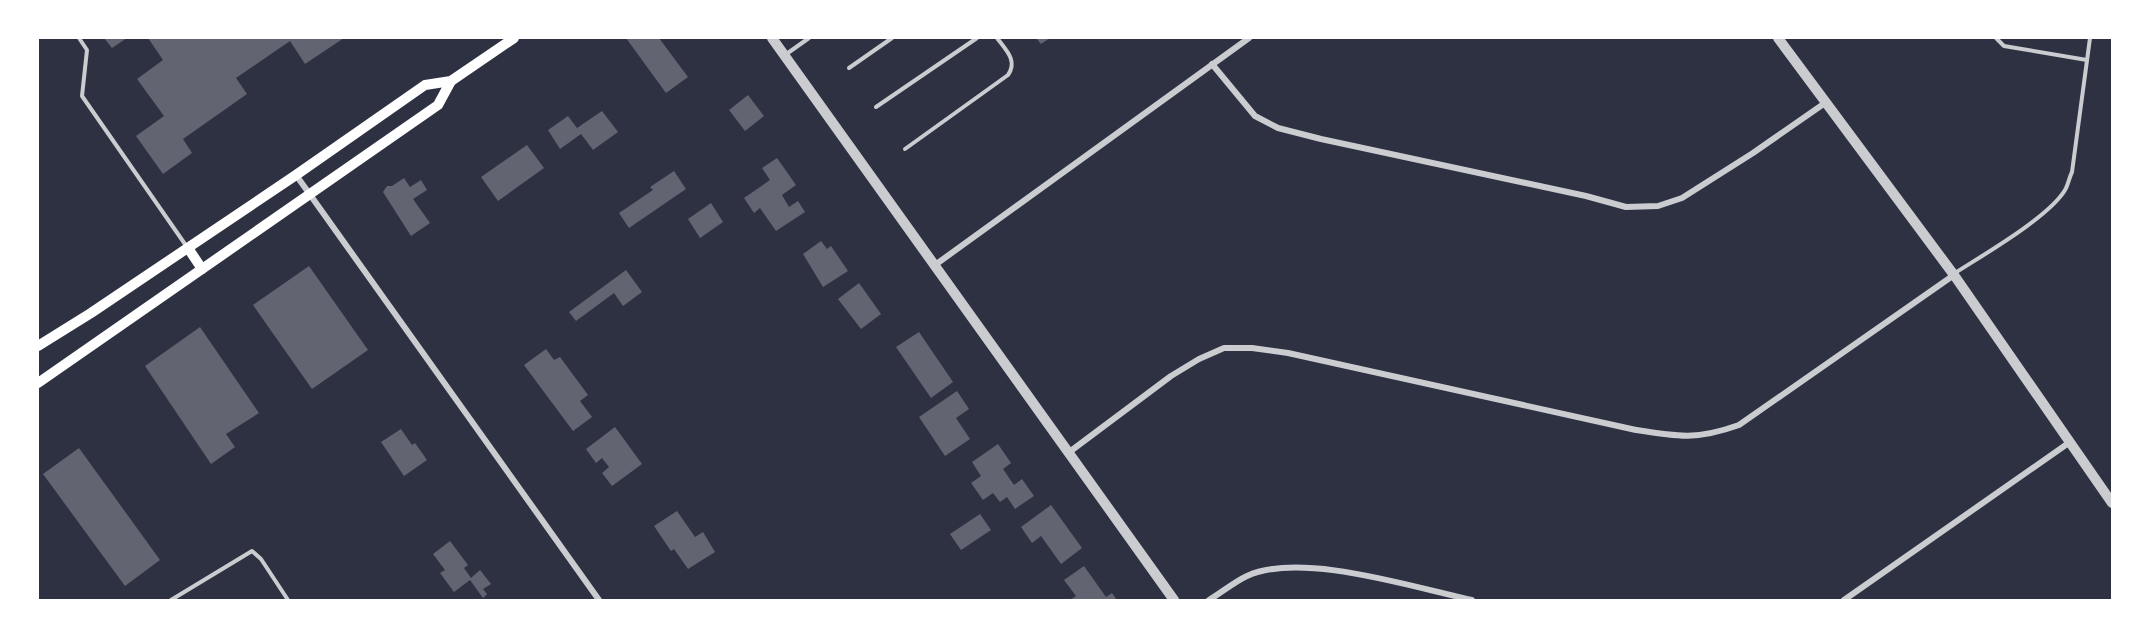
<svg xmlns="http://www.w3.org/2000/svg" width="2150" height="638" font-family="Barlow,sans-serif">
  <style>
    .building { fill: #626471 }
    .lines { fill: none; stroke-linecap: round; stroke-linejoin: round }
    .service { stroke: #caccd0; stroke-width: 4 }
    .minor { stroke: #caccd0; stroke-width: 6 }
    .tertiary { stroke: #caccd0; stroke-width: 10 }
    .secondary { stroke: #fff; stroke-width: 10 }
  </style>
  <rect width="100%" height="100%" fill="#2d3142"/>
  <g class="building">
    <polygon points="104,38 127,38 112,48"/>
    <polygon points="148,38 344,38 305,64 290,41 236,78 247,94 183,139 192,153 163,174 136,136 164,116 137,79 163,60"/>
    <polygon points="626,38 659,38 688,77 666,93"/>
    <polygon points="1036,38 1050,38 1041,44"/>
    <polygon points="748,95 764,116 745,131 729,110"/>
    <polygon points="602,111 618,132 593,150 581,134 560,149 548,130 568,116 577,128"/>
    <polygon points="527,145 544,168 498,201 481,177"/>
    <polygon points="777,158 796,185 782,195 789,207 798,201 805,212 776,231 760,208 754,213 744,198 770,180 762,168"/>
    <polygon points="674,171 686,189 629,228 619,213 653,190 650,187"/>
    <polygon points="404,178 410,187 421,180 427,190 413,199 430,223 411,236 383,192 387,186 392,186"/>
    <polygon points="711,203 723,222 700,238 688,219"/>
    <polygon points="821,241 827,249 831,246 848,271 823,287 803,254"/>
    <polygon points="309,266 368,350 312,389 253,305"/>
    <polygon points="626,270 642,292 623,306 614,293 576,321 569,312"/>
    <polygon points="859,283 881,314 861,329 838,299"/>
    <polygon points="200,327 259,413 226,434 235,447 211,464 145,366"/>
    <polygon points="919,332 953,382 931,398 896,347"/>
    <polygon points="546,349 554,360 560,357 588,395 580,401 592,417 573,431 524,365"/>
    <polygon points="957,391 969,409 956,418 970,439 945,456 919,417"/>
    <polygon points="615,427 642,464 612,486 602,473 609,467 602,458 596,463 586,449"/>
    <polygon points="401,429 412,445 415,443 427,460 404,476 381,442"/>
    <polygon points="998,444 1011,463 1003,469 1014,485 1022,479 1034,496 1015,509 1007,497 1000,502 993,493 983,500 971,483 981,476 972,462"/>
    <polygon points="79,448 160,560 125,586 43,474"/>
    <polygon points="1051,505 1082,548 1061,564 1041,536 1032,543 1021,527"/>
    <polygon points="677,511 695,537 703,532 715,552 688,569 674,549 671,551 654,526"/>
    <polygon points="980,514 991,530 961,550 950,534"/>
    <polygon points="450,541 468,565 464,568 471,578 480,570 491,584 483,589 487,594 483,598 470,580 454,592 440,573 445,570 433,554"/>
    <polygon points="1084,566 1106,597 1112,593 1117,600 1070,600 1076,596 1064,580"/>
  </g>
  <g class="lines">
    <g class="service">
      <polyline points="79,38 87,50 82,96 187,247"/>
      <polyline points="1996,38 2004,46 2087,60"/>
      <polyline points="785,55 809,38"/>
      <polyline points="849,68 892,38"/>
      <polyline points="876,107 977,38"/>
      <path d="M905,149L1008,75C1018,61 1006,50 997,38"/>
      <path d="M1955,273C1983,255 2049,217 2065,190C2068,185 2069,178 2072,172L2090,38"/>
      <polyline points="171,600 252,551 261,559 288,600"/>
    </g>
    <g class="minor">
      <polyline points="1212,64 1255,116 1278,128 1321,139 1586,196 1626,207 1658,206 1682,198 1753,153 1825,103"/>
      <polyline points="296,175 599,600"/>
      <polyline points="935,265 1249,38"/>
      <path d="M1068,453L1171,376L1199,359L1224,348H1252L1288,353L1636,430C1679,437 1697,440 1739,425L1954,275"/>
      <path d="M1209,600C1221,593 1234,582 1247,576C1301,551 1415,588 1472,600"/>
      <polyline points="1844,600 2070,442"/>
    </g>
    <g class="tertiary">
      <polyline points="772,38 1174,600"/>
      <polyline points="1778,38 1954,275 2112,503"/>
    </g>
    <g class="secondary">
      <polyline points="188,248 202,269"/>
      <polyline points="38,346 91,313 296,175 425,85 451,81 514,38"/>
      <polyline points="38,383 438,105 451,81"/>
    </g>
  </g>
  <rect width="2150" height="638" fill="none" stroke="#ffffff" stroke-width="78"/>
</svg>
